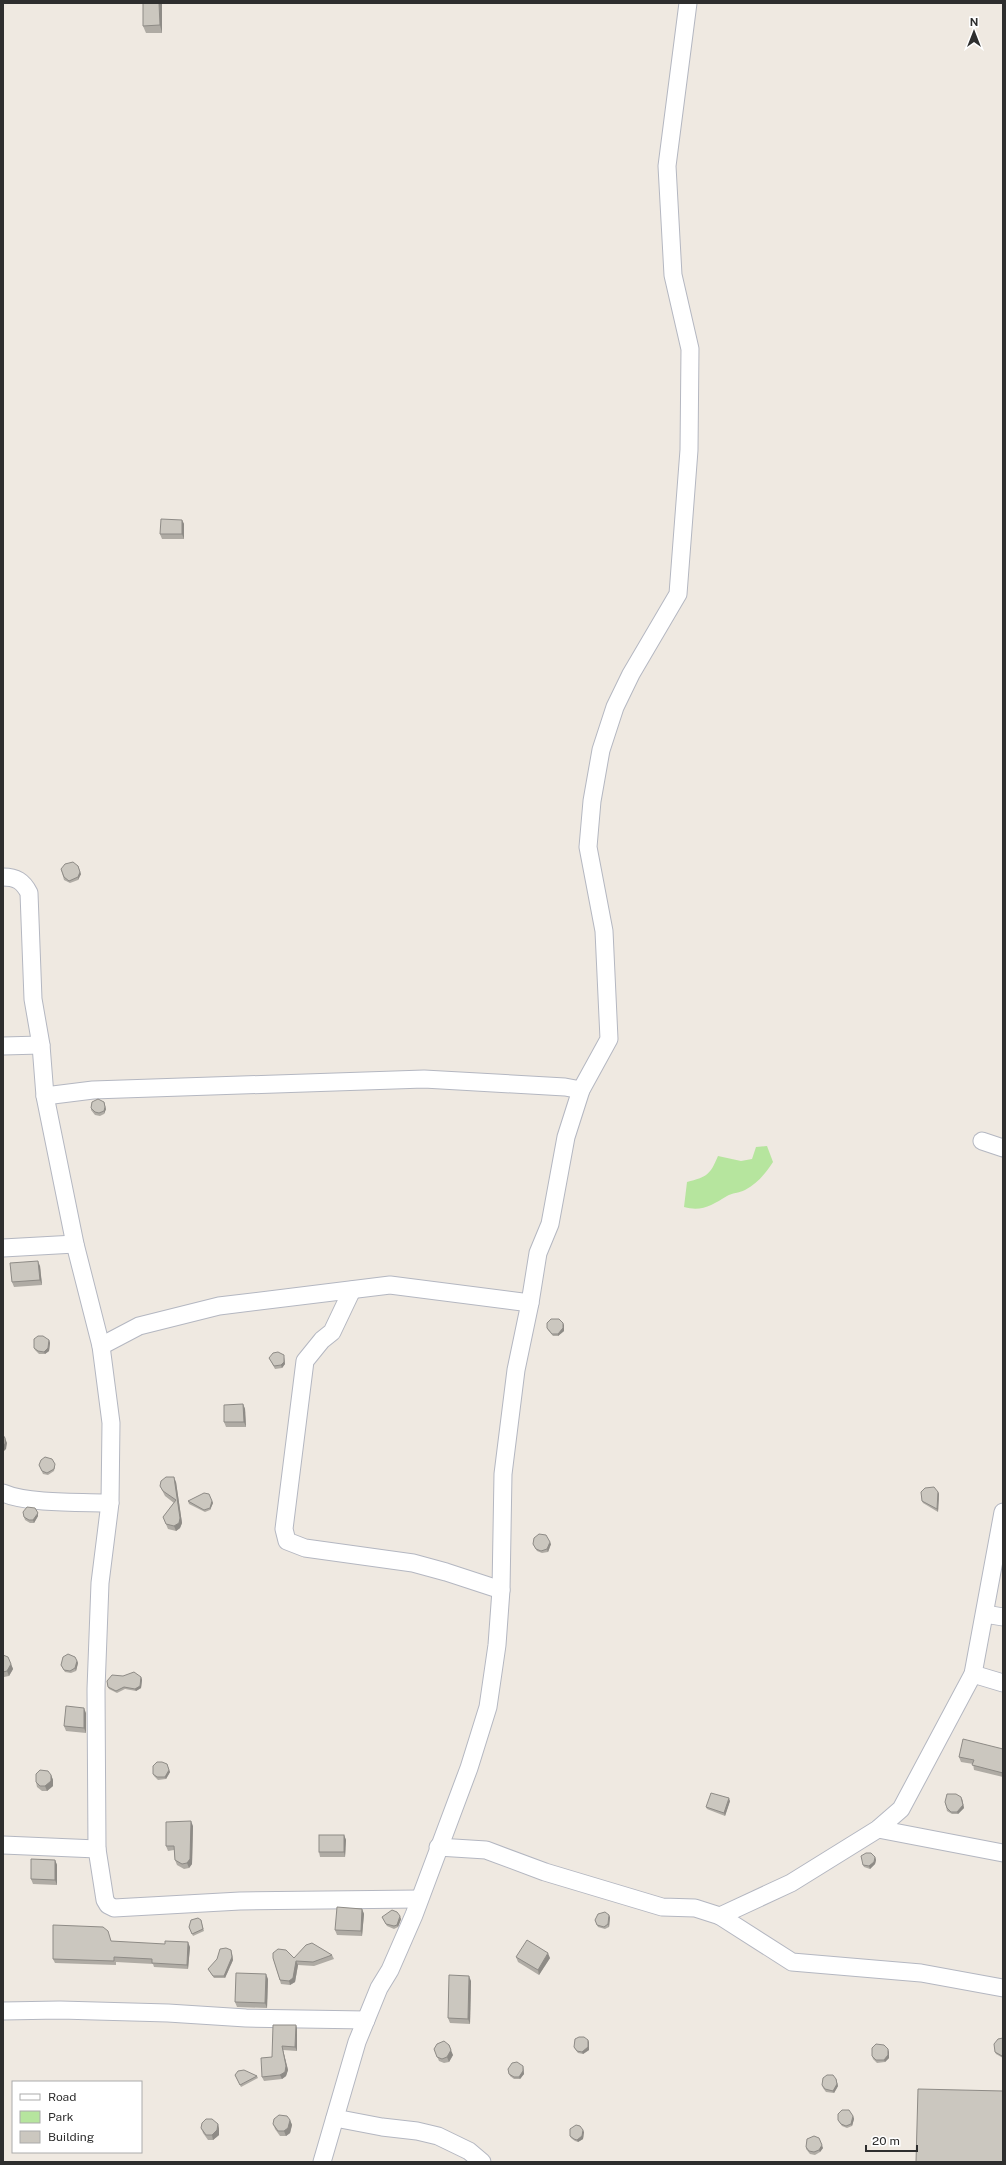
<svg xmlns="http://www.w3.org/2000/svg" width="1006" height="2165" font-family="'Public Sans',sans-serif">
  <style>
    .green { fill: #b6e59e }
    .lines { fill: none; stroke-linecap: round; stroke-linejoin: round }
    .street-casing { stroke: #b4b7c1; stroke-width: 19 }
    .street { stroke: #fff; stroke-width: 17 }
    .wall { fill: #afaba4 }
    .shaded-wall { fill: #8e8b86 }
    .building { fill: #cbc7bf; stroke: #8e8b86 }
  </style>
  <rect width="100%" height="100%" fill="#efe9e1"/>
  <path class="green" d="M767,1146L773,1162C765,1174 757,1184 745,1190C739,1193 732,1193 727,1196C712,1205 702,1212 684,1207L687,1182C707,1177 710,1175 718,1156L741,1161L752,1159L756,1147Z"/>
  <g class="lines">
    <g class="street-casing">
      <g id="street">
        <path d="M3,877C16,877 23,881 29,893L33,999L41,1045L45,1096L75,1244L101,1346L111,1423L110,1503L100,1583L96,1689L97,1849"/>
        <polyline points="3,1046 41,1045"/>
        <polyline points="45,1096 93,1090 424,1079 565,1087 581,1090"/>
        <polyline points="982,1141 1003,1148"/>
        <polyline points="3,1248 75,1244"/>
        <polyline points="352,1290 332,1332 322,1340 305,1361 284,1529 287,1541 305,1548 413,1563 446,1572 501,1590"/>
        <polyline points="101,1346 139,1326 219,1306 390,1285 530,1303"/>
        <path d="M3,1493C28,1504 81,1502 110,1503"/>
        <polyline points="985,1614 1003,1617"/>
        <polyline points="973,1674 1003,1683"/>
        <polyline points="878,1829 1003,1853"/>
        <polyline points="3,1845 97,1849 105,1900 108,1905 114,1908 240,1901 419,1899"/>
        <polyline points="438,1847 486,1850 545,1872 662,1907 695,1908 720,1916 791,1883 878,1829 901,1809 973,1674 1003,1512"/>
        <polyline points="720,1916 792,1962 921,1973 1003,1988"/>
        <polyline points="3,2011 60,2010 168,2013 246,2018 366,2020"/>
        <polyline points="335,2118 382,2127 417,2131 438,2136 469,2151 482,2162"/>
        <polyline points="322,2162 357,2042 379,1988 390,1970 414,1915 469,1768 488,1707 497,1645 501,1590 503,1474 516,1370 530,1303 538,1253 550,1224 566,1137 581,1090 609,1039 604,931 588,847 592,801 601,750 615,707 631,674 678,594 689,450 690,349 673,275 667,166 688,3"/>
      </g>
    </g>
    <use href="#street" class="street"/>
  </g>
  <g class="wall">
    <polygon points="143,3 162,3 162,33 146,33 143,26"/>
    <polygon points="182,520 184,524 184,539 162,539 160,534"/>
    <polygon points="61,869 81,874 78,880 70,883 64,880"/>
    <polygon points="91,1108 106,1109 104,1114 100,1116 95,1115 91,1110"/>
    <polygon points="40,1266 42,1285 14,1287 12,1282"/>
    <polygon points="564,1325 564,1331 558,1336 553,1336 548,1330 547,1328"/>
    <polygon points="49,1340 50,1343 49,1351 45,1354 39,1354 35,1350 34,1348"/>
    <polygon points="284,1355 284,1357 285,1364 282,1368 275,1369 269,1358"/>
    <polygon points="243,1404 245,1409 246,1427 226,1427 224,1422"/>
    <polygon points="39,1465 55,1467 54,1471 48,1475 43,1474"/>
    <polygon points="176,1482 182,1523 180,1528 176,1531 168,1529 163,1517 174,1503 165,1496 160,1486"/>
    <polygon points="938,1492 939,1494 938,1512 923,1503 922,1501"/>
    <polygon points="188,1501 212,1501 213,1503 210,1510 205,1512 189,1504"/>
    <polygon points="38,1516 34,1523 30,1523 25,1520 24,1517"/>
    <polygon points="533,1544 551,1544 548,1552 542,1553 537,1551"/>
    <polygon points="3,1655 11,1664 13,1669 9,1676 4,1677 3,1677"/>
    <polygon points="77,1661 78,1663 76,1671 71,1673 65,1672 61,1665"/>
    <polygon points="123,1676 141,1677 142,1680 141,1688 136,1691 125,1689 117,1693 109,1689 108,1687"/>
    <polygon points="86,1713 86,1733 66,1731 64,1726"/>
    <polygon points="1003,1749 1003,1777 974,1770 973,1764 961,1762 959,1757"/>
    <polygon points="167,1764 170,1772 166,1779 158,1780 154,1776 153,1774"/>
    <polygon points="51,1775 53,1780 53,1786 47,1791 42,1791 37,1787 36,1782"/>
    <polygon points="962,1799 964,1808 958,1814 952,1814 947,1811 945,1802"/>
    <polygon points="730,1801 725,1816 707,1809 706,1807"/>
    <polygon points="193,1826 192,1864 189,1868 184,1869 177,1865 175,1860 174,1850 168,1851 166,1846"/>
    <polygon points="344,1835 346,1840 345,1857 320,1857 319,1852"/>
    <polygon points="875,1857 876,1860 875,1864 870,1869 864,1867 863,1865"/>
    <polygon points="55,1860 57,1865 57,1885 33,1884 31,1879"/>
    <polygon points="362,1909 364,1914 362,1936 337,1935 335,1930"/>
    <polygon points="382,1917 401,1919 398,1927 394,1929 387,1926"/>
    <polygon points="610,1917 609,1927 605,1929 598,1927 595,1920"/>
    <polygon points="201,1920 204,1931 193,1936 189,1927"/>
    <polygon points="112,1941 190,1947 188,1969 154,1967 153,1964 116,1962 116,1965 55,1963 53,1959"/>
    <polygon points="232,1953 233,1960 225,1978 214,1978 208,1969"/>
    <polygon points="332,1955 334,1959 314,1966 298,1965 295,1982 290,1985 281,1984 273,1958 294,1958"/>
    <polygon points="516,1957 550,1958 539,1975 518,1962"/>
    <polygon points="268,1979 267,2008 237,2007 235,2002"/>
    <polygon points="471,1981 470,2024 450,2023 448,2018"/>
    <polygon points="296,2025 297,2029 297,2051 283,2050 288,2070 286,2076 282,2079 264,2081 262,2077 272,2057"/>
    <polygon points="1003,2038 1003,2058 996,2054 995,2052"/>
    <polygon points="589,2042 589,2050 583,2054 578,2053 575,2049 574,2047"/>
    <polygon points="434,2049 453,2055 449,2062 444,2063 439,2061"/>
    <polygon points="889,2052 889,2058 885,2062 877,2063 873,2059 872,2056"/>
    <polygon points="523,2066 524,2074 520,2079 514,2079 510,2076 508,2069"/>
    <polygon points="235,2075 257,2076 258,2078 241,2087"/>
    <polygon points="836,2079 838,2086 834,2093 826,2092 823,2088 822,2085"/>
    <polygon points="853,2116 854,2119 852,2126 847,2128 842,2126 838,2120"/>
    <polygon points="290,2120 292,2125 290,2133 286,2136 280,2136 275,2129 273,2124"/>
    <polygon points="218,2124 219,2129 219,2135 213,2140 208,2140 203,2133 201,2128"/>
    <polygon points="584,2132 583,2139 578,2142 575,2141 571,2138 570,2136"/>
    <polygon points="806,2147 823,2148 820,2152 815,2155 810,2154 806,2149"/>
  </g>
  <g class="shaded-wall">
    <polygon points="159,3 162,3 162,33 160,25"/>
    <polygon points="182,520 184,524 184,539 182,534"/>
    <polygon points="78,866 81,874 78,880"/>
    <polygon points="104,1102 106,1109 104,1114"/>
    <polygon points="38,1261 40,1266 42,1285 40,1280"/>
    <polygon points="563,1323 564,1325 564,1331 558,1336 558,1334"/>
    <polygon points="49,1340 50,1343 49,1351 45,1354 44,1352"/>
    <polygon points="284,1355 284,1357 285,1364 282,1368 281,1365"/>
    <polygon points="243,1404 245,1409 246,1427 244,1422"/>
    <polygon points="5,1438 7,1443 6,1449 3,1452 3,1445"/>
    <polygon points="174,1477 176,1482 182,1523 180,1528 176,1531 174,1526 179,1523"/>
    <polygon points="938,1492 939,1494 938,1512 937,1509"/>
    <polygon points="212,1501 213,1503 210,1510 210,1508"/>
    <polygon points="38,1513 38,1516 34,1523 33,1520"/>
    <polygon points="550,1542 551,1544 548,1552 547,1549"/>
    <polygon points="77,1661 78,1663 76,1671 75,1668"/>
    <polygon points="11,1664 13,1669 9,1676 7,1671"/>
    <polygon points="141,1677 142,1680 141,1688 136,1691 135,1689"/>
    <polygon points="84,1708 86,1713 86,1733 84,1728"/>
    <polygon points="169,1770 170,1772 166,1779 165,1777"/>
    <polygon points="51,1775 53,1780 53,1786 47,1791 45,1786"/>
    <polygon points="729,1798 730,1801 725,1816 724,1813"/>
    <polygon points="962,1799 964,1808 958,1814 957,1812"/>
    <polygon points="191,1821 193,1826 192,1864 189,1868 187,1863"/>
    <polygon points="344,1835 346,1840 345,1857 344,1852"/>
    <polygon points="875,1857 876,1860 875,1864 870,1869 869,1866"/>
    <polygon points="55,1860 57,1865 57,1885 55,1880"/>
    <polygon points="362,1909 364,1914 362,1936 361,1931"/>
    <polygon points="609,1915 610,1917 609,1927 608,1924"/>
    <polygon points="400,1916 401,1919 398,1927 397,1925"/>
    <polygon points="188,1942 190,1947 188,1969 187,1965"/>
    <polygon points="231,1950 233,1960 225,1978 224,1976"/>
    <polygon points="548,1953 550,1958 539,1975 538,1970"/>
    <polygon points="296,1961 298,1965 295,1982 290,1985 289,1981"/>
    <polygon points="266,1974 268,1979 267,2008 265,2003"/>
    <polygon points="469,1976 471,1981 470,2024 468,2019"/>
    <polygon points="296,2025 297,2029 297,2051 295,2047"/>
    <polygon points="588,2040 589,2042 589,2050 583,2054 582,2052"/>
    <polygon points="449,2045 453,2055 449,2062 447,2057"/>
    <polygon points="282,2046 288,2070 286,2076 282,2079 280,2075"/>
    <polygon points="888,2049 889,2052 889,2058 885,2062 884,2060"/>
    <polygon points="523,2066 524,2074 520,2079 519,2077"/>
    <polygon points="836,2079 838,2086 834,2093 833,2091"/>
    <polygon points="853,2116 854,2119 852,2126 851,2124"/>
    <polygon points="290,2120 292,2125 290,2133 286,2136 284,2131"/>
    <polygon points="218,2124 219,2129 219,2135 213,2140 212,2135"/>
    <polygon points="583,2130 584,2132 583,2139 578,2142 577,2140"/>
    <polygon points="822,2145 823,2148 820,2152 819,2150"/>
  </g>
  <g class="building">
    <polygon points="143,3 159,3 160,25 143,26"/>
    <polygon points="161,519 182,520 182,534 160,534"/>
    <polygon points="73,862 78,866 80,872 78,877 69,881 64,877 61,869 65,864"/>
    <polygon points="98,1099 104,1102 105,1107 104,1111 99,1113 95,1112 91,1108 92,1102"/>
    <polygon points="38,1261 40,1280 12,1282 10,1263"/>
    <polygon points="551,1319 559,1319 563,1323 563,1328 558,1334 552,1334 547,1328 547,1323"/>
    <polygon points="38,1336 43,1336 49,1340 48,1348 44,1352 38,1351 34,1348 34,1339"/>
    <polygon points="278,1352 284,1355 284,1362 281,1365 274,1366 269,1358 273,1353"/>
    <polygon points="243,1404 244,1422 224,1422 224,1405"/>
    <polygon points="3,1435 5,1438 5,1444 3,1445"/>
    <polygon points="45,1457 52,1459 55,1464 54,1469 47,1473 42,1471 39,1465 41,1460"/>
    <polygon points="166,1477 174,1477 180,1518 179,1523 174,1526 166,1524 163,1517 176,1500 163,1491 160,1486 161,1481"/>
    <polygon points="934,1487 938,1492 937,1509 922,1501 921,1492 925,1488"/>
    <polygon points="204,1493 209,1494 212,1501 210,1508 204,1510 188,1501"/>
    <polygon points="27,1507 35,1508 38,1513 33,1520 29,1520 24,1517 23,1512"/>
    <polygon points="539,1534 546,1535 550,1542 547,1549 541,1551 536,1549 533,1544 534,1538"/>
    <polygon points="68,1654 75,1657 77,1661 75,1668 70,1671 64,1670 61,1665 63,1657"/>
    <polygon points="3,1655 8,1657 11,1664 7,1671 3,1672"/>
    <polygon points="134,1672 141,1677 140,1686 135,1689 124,1687 116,1691 108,1687 107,1681 112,1675 123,1676"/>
    <polygon points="66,1706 84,1708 84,1728 64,1726"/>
    <polygon points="963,1739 1003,1749 1003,1773 972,1765 974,1760 959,1757"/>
    <polygon points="157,1762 162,1762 167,1764 169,1770 165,1777 157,1777 153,1774 153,1766"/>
    <polygon points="40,1770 48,1771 51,1775 51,1781 45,1786 40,1786 36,1782 36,1774"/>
    <polygon points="711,1793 729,1798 724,1813 706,1807"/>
    <polygon points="947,1794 956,1794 961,1797 963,1805 957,1812 951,1812 947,1808 945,1802"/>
    <polygon points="191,1821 190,1859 187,1863 182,1864 175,1860 174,1846 166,1846 166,1822"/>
    <rect x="319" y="1835" width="25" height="17"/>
    <polygon points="866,1853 871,1853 875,1857 874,1862 869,1866 863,1865 861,1856"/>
    <polygon points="31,1859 55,1860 55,1880 31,1879"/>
    <polygon points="337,1907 362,1909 361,1931 335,1930"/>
    <polygon points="392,1910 397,1912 400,1916 397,1925 394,1926 386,1924 382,1917"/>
    <polygon points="605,1912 609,1915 608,1924 604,1927 597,1925 595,1920 598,1914"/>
    <polygon points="198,1918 201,1920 203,1929 192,1934 189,1927 191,1920"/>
    <polygon points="53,1925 103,1927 108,1931 111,1941 165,1944 165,1941 188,1942 187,1965 152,1963 152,1959 114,1957 114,1961 53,1959"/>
    <polygon points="527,1940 548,1953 538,1970 516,1957"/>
    <polygon points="312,1943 332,1955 313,1962 296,1961 293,1978 289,1981 280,1980 273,1958 273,1953 278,1949 286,1950 294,1958 306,1945"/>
    <polygon points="226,1948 231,1950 232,1957 224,1976 213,1976 208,1969 217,1959 220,1949"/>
    <polygon points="236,1973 266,1974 265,2003 235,2002"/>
    <polygon points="449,1975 469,1976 468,2019 448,2018"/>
    <polygon points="273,2025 296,2025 295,2047 282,2046 286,2066 285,2072 280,2075 262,2077 261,2058 272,2057"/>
    <polygon points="579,2037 584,2037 588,2040 588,2047 582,2052 577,2051 574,2047 575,2039"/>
    <polygon points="1003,2038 1003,2055 1002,2056 995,2052 994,2044 998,2039"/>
    <polygon points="444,2041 449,2045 451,2050 447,2057 442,2059 437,2057 434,2049 437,2044"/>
    <polygon points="876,2044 884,2045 888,2049 888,2055 884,2060 876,2060 872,2056 872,2048"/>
    <polygon points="517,2062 523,2066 523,2071 519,2077 514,2077 509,2074 508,2069 512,2063"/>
    <polygon points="244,2070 257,2076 240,2085 235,2075 238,2071"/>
    <polygon points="827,2075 833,2075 836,2079 837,2084 833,2091 825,2089 822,2085 823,2078"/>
    <polygon points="918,2089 1003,2091 1003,2162 916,2162"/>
    <polygon points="842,2110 849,2110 853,2116 851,2124 846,2126 841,2124 838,2120 838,2114"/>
    <polygon points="279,2115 287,2116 290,2120 288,2128 284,2131 278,2131 273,2124 274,2119"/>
    <polygon points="206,2119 212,2119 218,2124 217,2130 212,2135 206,2135 201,2128 202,2123"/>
    <polygon points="576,2125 580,2126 583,2130 582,2136 577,2140 574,2139 570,2136 570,2129"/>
    <polygon points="814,2136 819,2138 822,2145 819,2150 814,2152 809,2151 806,2147 807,2139"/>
  </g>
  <rect width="1006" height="2165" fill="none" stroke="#2e2e2e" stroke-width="8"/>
  <rect x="12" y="2081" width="130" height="72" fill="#ffffff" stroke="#ababab"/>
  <rect x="20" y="2094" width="20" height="6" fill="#ffffff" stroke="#ababab"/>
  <text x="48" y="2101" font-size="12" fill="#2e2e2e">Road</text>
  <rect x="20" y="2111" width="20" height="12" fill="#b6e59e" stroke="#ababab"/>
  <text x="48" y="2121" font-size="12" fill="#2e2e2e">Park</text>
  <rect x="20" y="2131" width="20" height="12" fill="#cbc7bf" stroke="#ababab"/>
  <text x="48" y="2141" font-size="12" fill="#2e2e2e">Building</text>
  <g transform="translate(974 32)" stroke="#ffffff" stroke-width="3" paint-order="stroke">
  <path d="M0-3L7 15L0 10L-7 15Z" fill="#2e2e2e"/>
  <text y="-6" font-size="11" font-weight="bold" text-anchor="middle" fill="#2e2e2e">N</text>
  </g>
  <path d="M866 2145v6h51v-6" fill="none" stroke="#2e2e2e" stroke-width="2"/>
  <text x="872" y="2145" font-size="12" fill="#2e2e2e" stroke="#ffffff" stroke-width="3" paint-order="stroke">20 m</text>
</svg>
